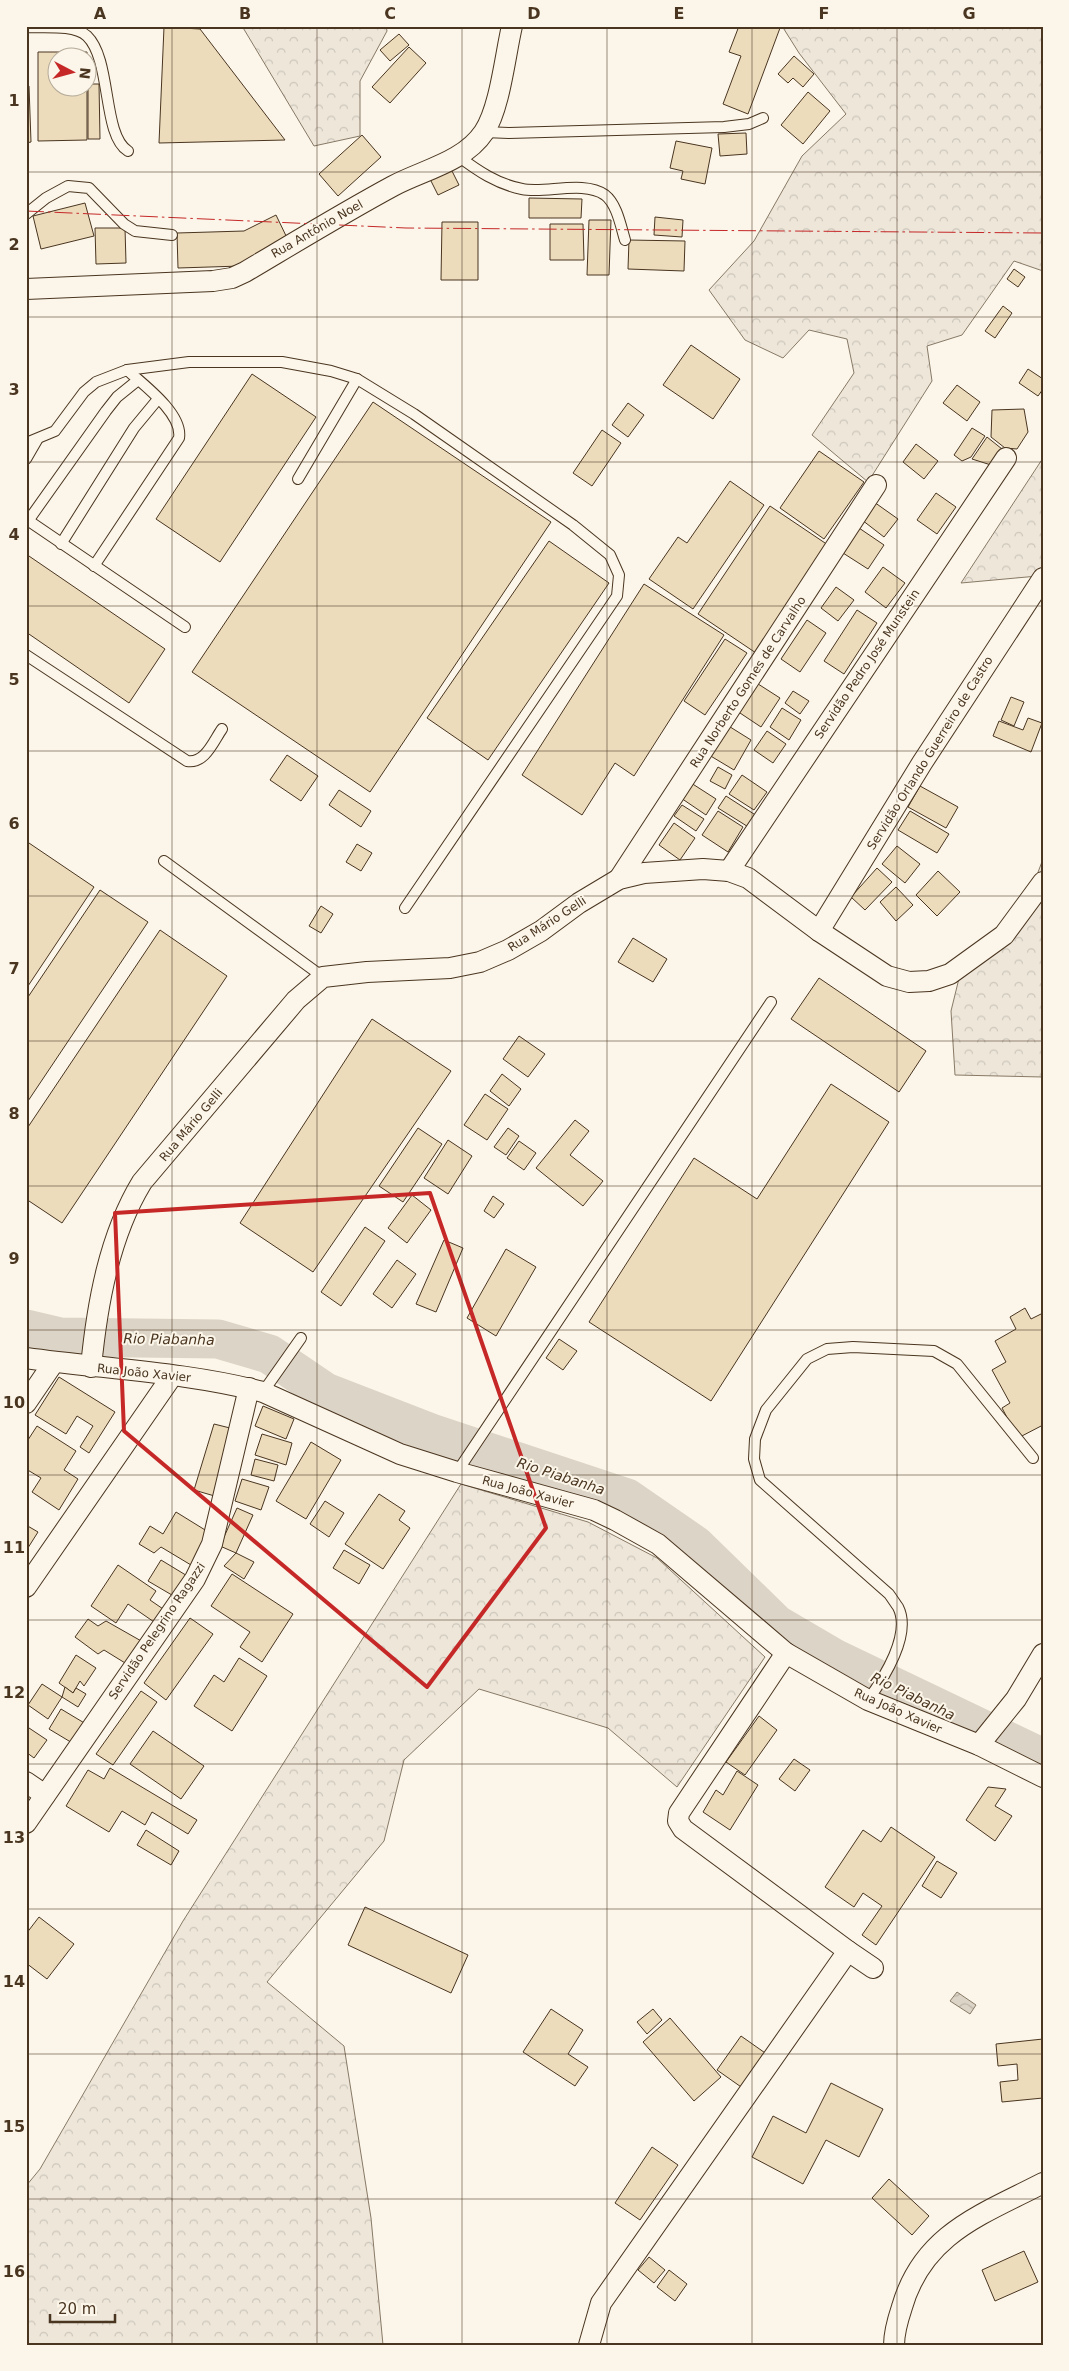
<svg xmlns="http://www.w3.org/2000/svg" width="1069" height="2371" font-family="'DejaVu Sans',sans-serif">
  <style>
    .forest { fill: url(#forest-crowns); stroke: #887966 }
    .water { fill: url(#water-waves); stroke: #887966 }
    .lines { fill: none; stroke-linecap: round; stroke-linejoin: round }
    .river { stroke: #dcd4c6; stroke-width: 39 }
    .building { fill: #ecdcbc; stroke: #4a3520 }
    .service-casing { stroke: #4a3520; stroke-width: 12 }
    .minor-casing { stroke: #4a3520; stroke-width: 22 }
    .service { stroke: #fbf6e9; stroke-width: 10 }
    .minor { stroke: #fbf6e9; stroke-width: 20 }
    .power { stroke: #c62828; stroke-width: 1; stroke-dasharray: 18 4 2.5 4; stroke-linecap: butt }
    .marked { fill: none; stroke: #c62828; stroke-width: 4; stroke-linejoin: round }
    .grid { fill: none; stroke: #4a3520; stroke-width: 1; stroke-opacity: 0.55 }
    .labels { text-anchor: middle; stroke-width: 4; stroke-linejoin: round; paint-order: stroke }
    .street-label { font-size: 12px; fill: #4a3520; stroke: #fbf6e9 }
    .water-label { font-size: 14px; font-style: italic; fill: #4a3520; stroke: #fbf6e9 }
    .neatline { fill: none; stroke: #4a3520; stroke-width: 2 }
    .grid-label { font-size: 16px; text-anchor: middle; font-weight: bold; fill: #4a3520 }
  </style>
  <defs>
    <pattern id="forest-crowns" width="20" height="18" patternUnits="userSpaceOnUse" patternTransform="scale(1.25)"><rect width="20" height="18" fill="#ede6d9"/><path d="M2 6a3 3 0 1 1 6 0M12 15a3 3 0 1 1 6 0" fill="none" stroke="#cdc6ba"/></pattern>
    <pattern id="water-waves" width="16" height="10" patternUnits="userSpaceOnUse" patternTransform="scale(1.25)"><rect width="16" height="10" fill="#dcd4c6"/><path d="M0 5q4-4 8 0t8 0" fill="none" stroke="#beb7aa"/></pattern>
  </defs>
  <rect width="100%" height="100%" fill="#fbf6e9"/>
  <g class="forest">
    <polygon points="242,26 386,26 387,31 360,81 360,136 314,146"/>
    <polygon points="782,26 1043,26 1043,271 1014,261 962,335 927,346 932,381 868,482 812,435 854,373 847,339 809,330 783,358 745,340 709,290 754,241 802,156 846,114 799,53"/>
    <polygon points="1043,458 1043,569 1038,576 961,583"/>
    <polygon points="1043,859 1043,1077 955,1075 951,1011 964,958 1023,912"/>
    <polygon points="461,1484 588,1522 657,1558 765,1657 677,1787 608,1728 479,1689 404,1760 384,1841 267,1982 344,2046 371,2218 383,2345 26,2345 26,2186 40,2169 183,1921"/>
  </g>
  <polygon class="water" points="957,1992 976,2005 970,2014 950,2001"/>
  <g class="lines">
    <polyline class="river" points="26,1329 60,1337 218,1339 269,1354 325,1392 431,1433 627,1498 695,1545 776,1624 834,1658 1043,1758"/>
  </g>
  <g class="building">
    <polygon points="739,26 780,28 748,114 723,104 741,56 729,52"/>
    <polygon points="164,27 200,29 285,140 159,143"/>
    <polygon points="399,34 409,45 390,61 380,50"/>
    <polygon points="409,47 426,63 390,103 372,87"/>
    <polygon points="38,52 87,52 87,58 58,58 58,88 87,88 87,140 38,141"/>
    <polygon points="794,56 814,74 803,87 793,78 788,83 778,74"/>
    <polygon points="88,84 99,84 100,139 88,139"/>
    <polygon points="26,86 29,86 31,142 26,143"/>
    <polygon points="808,92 830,111 803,144 781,125"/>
    <polygon points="746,133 747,154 720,156 718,134"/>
    <polygon points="362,135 381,157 338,196 319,174"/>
    <polygon points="676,141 712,148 705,184 681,179 683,171 670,168"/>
    <polygon points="449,165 459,185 438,195 428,175"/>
    <polygon points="529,198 582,199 581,218 529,218"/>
    <polygon points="85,203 94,236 41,249 33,216"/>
    <polygon points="276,215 289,242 241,266 178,268 177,233 244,231"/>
    <polygon points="655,217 683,220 682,237 654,235"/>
    <polygon points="589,220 611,220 609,275 587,275"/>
    <polygon points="442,222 478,222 478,280 441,280"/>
    <polygon points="550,224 583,224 584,260 550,260"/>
    <polygon points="95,228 125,228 126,263 96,264"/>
    <polygon points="629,240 685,241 684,271 628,269"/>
    <polygon points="1014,269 1025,277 1018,287 1007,279"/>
    <polygon points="1003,306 1012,313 995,338 985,331"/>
    <polygon points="691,345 740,379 713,419 663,385"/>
    <polygon points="1028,369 1043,379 1043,389 1038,396 1019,383"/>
    <polygon points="252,374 316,417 220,562 156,519"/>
    <polygon points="957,385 980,402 967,421 943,403"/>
    <polygon points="373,402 551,522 370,792 192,672"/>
    <polygon points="628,403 644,415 628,437 612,425"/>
    <polygon points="1024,409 1028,432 1017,449 1005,448 991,437 992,410"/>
    <polygon points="972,428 985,436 971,457 962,461 954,455"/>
    <polygon points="602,430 621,443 592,486 573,473"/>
    <polygon points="987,437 1002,449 991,465 972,459"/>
    <polygon points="916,444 938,461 924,479 903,462"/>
    <polygon points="819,451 864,482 824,539 780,508"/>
    <polygon points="730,481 764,505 693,609 649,579 678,537 687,543"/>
    <polygon points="936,493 956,507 937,534 917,520"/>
    <polygon points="874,502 898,519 884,537 862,520"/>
    <polygon points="770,506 828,545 756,653 698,614"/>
    <polygon points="859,528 884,545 868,569 843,553"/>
    <polygon points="549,541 609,583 488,760 427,718"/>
    <polygon points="26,554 165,649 129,703 26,632"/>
    <polygon points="883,567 905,583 886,608 865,592"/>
    <polygon points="644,584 724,635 634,776 615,763 582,815 522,775"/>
    <polygon points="836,587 854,600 838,621 821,608"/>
    <polygon points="857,610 877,623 844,674 824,661"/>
    <polygon points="807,620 826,633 800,672 781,659"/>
    <polygon points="725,639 747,653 705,715 684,701"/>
    <polygon points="755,682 780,698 761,727 737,711"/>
    <polygon points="793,691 809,701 800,714 785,703"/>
    <polygon points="1011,697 1024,702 1014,726 1001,720"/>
    <polygon points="782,708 801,720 789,740 770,727"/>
    <polygon points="1028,718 1042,723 1031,752 993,736 999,721 1023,730"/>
    <polygon points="727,725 751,740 734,770 709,755"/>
    <polygon points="767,731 786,744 773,763 754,750"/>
    <polygon points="287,755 318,776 301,801 270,780"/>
    <polygon points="718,767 732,775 725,789 710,781"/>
    <polygon points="742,775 767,792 754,810 729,794"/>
    <polygon points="688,781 716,799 706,815 678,796"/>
    <polygon points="920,786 958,807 946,828 908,807"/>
    <polygon points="339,790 371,811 361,827 329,805"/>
    <polygon points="726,796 757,816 750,828 718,808"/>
    <polygon points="682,805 704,819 696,831 674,816"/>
    <polygon points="718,811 743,827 728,852 702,835"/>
    <polygon points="910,811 949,834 937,853 898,830"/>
    <polygon points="674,823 695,838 680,860 659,845"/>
    <polygon points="26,841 94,887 26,989"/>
    <polygon points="357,844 372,853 361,871 346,862"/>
    <polygon points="897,846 920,864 905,883 882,864"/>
    <polygon points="877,868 892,882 865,910 851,897"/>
    <polygon points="938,871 960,892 937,916 916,895"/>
    <polygon points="896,887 913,905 896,921 880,902"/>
    <polygon points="100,890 148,922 26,1104 26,1000"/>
    <polygon points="321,906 333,914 321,933 309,926"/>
    <polygon points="160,930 227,976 62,1223 26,1199 26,1130"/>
    <polygon points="633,938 667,959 653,982 618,962"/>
    <polygon points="819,978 926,1051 899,1092 791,1019"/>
    <polygon points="372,1019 451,1071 313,1272 240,1223"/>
    <polygon points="519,1036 545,1054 528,1077 503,1059"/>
    <polygon points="502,1074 521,1089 509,1106 490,1091"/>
    <polygon points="831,1084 889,1122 711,1401 589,1322 694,1158 757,1199"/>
    <polygon points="485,1094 508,1109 487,1140 464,1125"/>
    <polygon points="575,1120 589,1131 570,1155 603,1181 583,1206 536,1168"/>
    <polygon points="418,1128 442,1144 403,1202 379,1186"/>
    <polygon points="508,1128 519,1136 506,1155 494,1147"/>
    <polygon points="448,1140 472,1156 448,1194 424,1178"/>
    <polygon points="519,1141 536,1153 524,1170 507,1158"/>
    <polygon points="412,1195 431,1210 407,1243 388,1228"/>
    <polygon points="493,1196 504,1204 494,1218 484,1211"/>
    <polygon points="365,1227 385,1241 341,1306 321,1292"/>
    <polygon points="444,1240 463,1248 436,1312 416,1304"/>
    <polygon points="506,1249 536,1267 496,1336 467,1318"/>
    <polygon points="397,1260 416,1274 392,1308 373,1294"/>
    <polygon points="1025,1308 1031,1319 1043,1313 1043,1425 1018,1438 1002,1408 1010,1403 992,1370 1006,1362 995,1341 1016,1329 1010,1317"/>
    <polygon points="559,1339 577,1351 563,1370 546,1358"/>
    <polygon points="59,1377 115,1412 89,1453 80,1447 93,1426 77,1416 66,1434 35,1415"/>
    <polygon points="263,1406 294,1419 286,1439 255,1426"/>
    <polygon points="214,1424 238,1430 218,1497 194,1490"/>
    <polygon points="37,1426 76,1451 64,1470 78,1479 59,1510 32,1492 41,1478 26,1469 26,1443"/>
    <polygon points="262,1434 292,1443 286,1465 255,1455"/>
    <polygon points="311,1442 341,1460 306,1519 276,1501"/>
    <polygon points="255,1459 278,1465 274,1481 251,1475"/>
    <polygon points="242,1479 269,1487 261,1510 235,1501"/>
    <polygon points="379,1494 405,1511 399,1520 410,1528 383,1569 345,1544"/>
    <polygon points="325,1501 344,1513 329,1537 310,1524"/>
    <polygon points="237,1508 253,1515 236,1553 220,1546"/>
    <polygon points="176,1512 210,1533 191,1565 161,1547 154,1553 139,1544 150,1526 163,1534"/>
    <polygon points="26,1525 38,1532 26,1551"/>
    <polygon points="344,1550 370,1565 359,1584 333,1568"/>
    <polygon points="236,1553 254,1562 244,1579 224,1566"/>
    <polygon points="161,1560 189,1577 177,1598 148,1581"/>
    <polygon points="118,1565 156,1591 150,1600 166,1611 157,1624 128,1604 116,1623 91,1606"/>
    <polygon points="232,1574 293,1614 262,1662 240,1647 250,1632 211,1606"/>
    <polygon points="190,1618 213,1634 166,1700 144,1683"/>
    <polygon points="88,1619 98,1626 106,1621 143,1642 130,1666 104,1650 98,1654 75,1637"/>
    <polygon points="76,1655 96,1668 84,1686 80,1681 73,1693 59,1683"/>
    <polygon points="239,1658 267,1676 232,1731 194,1706 214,1675 224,1682"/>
    <polygon points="42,1684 62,1697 48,1719 28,1705"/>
    <polygon points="65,1687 73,1693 76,1688 86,1694 78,1707 62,1697"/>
    <polygon points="141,1691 157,1702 113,1765 96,1754"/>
    <polygon points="61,1709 86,1724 74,1744 49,1729"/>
    <polygon points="759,1716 777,1730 745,1775 726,1762"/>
    <polygon points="26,1726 47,1740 34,1758 26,1752"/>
    <polygon points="153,1731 204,1766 181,1799 130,1764"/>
    <polygon points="794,1759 810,1770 795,1791 779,1779"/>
    <polygon points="110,1768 197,1820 188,1834 152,1812 145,1825 122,1811 109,1832 66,1806 88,1770 104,1779"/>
    <polygon points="737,1771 758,1785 730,1830 703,1812 716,1790 723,1795"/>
    <polygon points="988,1787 1006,1789 995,1806 1012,1816 995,1841 966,1820"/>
    <polygon points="891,1827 935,1857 876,1945 862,1935 882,1906 863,1893 854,1907 825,1887 863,1830 881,1842"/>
    <polygon points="146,1830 179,1851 171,1865 137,1845"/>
    <polygon points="937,1861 957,1873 941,1898 922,1886"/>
    <polygon points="365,1907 468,1955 451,1993 348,1945"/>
    <polygon points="39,1917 74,1944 47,1979 26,1963 26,1934"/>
    <polygon points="551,2009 583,2030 568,2054 588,2067 575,2086 523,2052"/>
    <polygon points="653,2009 662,2020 647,2034 637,2022"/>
    <polygon points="670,2018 721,2077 694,2101 643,2042"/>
    <polygon points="741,2036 768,2055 744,2089 717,2070"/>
    <polygon points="1043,2039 1043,2098 1002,2102 1000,2082 1018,2080 1017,2064 998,2066 996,2044"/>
    <polygon points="831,2083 883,2109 859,2157 826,2140 803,2184 752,2157 773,2116 806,2133"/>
    <polygon points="652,2147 678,2165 640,2220 615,2203"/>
    <polygon points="889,2179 929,2216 912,2235 872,2198"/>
    <polygon points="1024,2251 1038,2282 995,2301 982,2270"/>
    <polygon points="649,2257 665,2270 654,2283 638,2270"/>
    <polygon points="669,2270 687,2284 675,2301 657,2287"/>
  </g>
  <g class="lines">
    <g class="service-casing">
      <g id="service">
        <path d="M26,27C43,28 74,24 87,36C112,60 102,135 128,151"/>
        <polyline points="484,132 509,133 724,127 749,124 763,118"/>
        <path d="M458,156C478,171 497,184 522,189C545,194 584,180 605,195C617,204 621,227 625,240"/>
        <polyline points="26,214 46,198 68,186 89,188 124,224 135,231 172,235"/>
        <polyline points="26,443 55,431 84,392 96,382 127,370 189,362 282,362 331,371 357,379 414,414 573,525 610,555 619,575 617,596 405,908"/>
        <polyline points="26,459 37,440"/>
        <polyline points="298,479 357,379"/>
        <polyline points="26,519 185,627"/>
        <polyline points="28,521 106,411 117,397 138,380"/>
        <polyline points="61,544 134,428 158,399"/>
        <path d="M94,566L179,438C183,414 144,385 127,370"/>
        <path d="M26,655L187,761C205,764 213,742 222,729"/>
        <polyline points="164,861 323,977"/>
        <polyline points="263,1392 301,1338"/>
        <polyline points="457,1472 771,1002"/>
        <path d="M868,1700C884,1678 912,1634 898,1607C895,1603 892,1598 889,1594L760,1480L754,1459L755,1439L766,1410L807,1359L827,1349L853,1347L934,1351L957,1364L1033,1458"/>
      </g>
    </g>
    <g class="minor-casing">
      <g id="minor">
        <path d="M26,289L213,281L232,278L245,272C294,243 343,213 393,186C423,170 464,162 484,132C500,108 505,56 512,26"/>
        <polyline points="729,871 1006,458"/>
        <polyline points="619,879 876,485"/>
        <polyline points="819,931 922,763 1043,578"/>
        <path d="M26,1358C105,1369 186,1372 263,1392L400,1454L457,1472L594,1510L615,1520L658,1544L786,1653L868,1700L979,1745L1043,1777"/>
        <path d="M91,1367C97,1305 109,1236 142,1182L296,1000L323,977L367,972L450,968L480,962L508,950L541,931L579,903L619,879L644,873L703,869L729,871L748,878L819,931L887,976L909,982L929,981L950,974L1004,935L1043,882"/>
        <polyline points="26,1403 54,1362"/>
        <polyline points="26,1587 172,1376"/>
        <polyline points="979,1745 1016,1699 1043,1654"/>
        <polyline points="26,1782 45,1795"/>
        <polyline points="26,1823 195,1579 212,1544 249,1388"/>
        <polyline points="848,1951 873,1968"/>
        <polyline points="589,2345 601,2303 848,1951 683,1829 678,1821 679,1813 786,1653"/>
        <path d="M894,2345C894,2332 898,2319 902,2307C923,2234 981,2215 1043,2183"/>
      </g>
    </g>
    <use href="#service" class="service"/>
    <use href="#minor" class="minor"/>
    <polyline class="power" points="26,211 406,228 1043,233"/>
  </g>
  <path class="marked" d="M430,1193L546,1528L427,1687L124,1431L115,1213Z"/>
  <path class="grid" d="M172,26V2345M317,26V2345M462,26V2345M607,26V2345M752,26V2345M897,26V2345M26,172H1043M26,317H1043M26,462H1043M26,606H1043M26,751H1043M26,896H1043M26,1041H1043M26,1186H1043M26,1330H1043M26,1475H1043M26,1620H1043M26,1764H1043M26,1909H1043M26,2054H1043M26,2199H1043"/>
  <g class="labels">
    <g class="street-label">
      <text transform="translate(317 229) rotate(-30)" y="4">Rua Antônio Noel</text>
      <text transform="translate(867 664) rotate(-56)" y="4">Servidão Pedro José Munstein</text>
      <text transform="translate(748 682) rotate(-57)" y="4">Rua Norberto Gomes de Carvalho</text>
      <text transform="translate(930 753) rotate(-58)" y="4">Servidão Orlando Guerreiro de Castro</text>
      <text transform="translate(547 924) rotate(-33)" y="4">Rua Mário Gelli</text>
      <text transform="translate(191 1125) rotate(-50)" y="4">Rua Mário Gelli</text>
      <text transform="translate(144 1373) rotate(6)" y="4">Rua João Xavier</text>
      <text transform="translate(528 1492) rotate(15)" y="4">Rua João Xavier</text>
      <text transform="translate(157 1631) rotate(-56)" y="4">Servidão Pelegrino Ragazzi</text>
      <text transform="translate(898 1711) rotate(24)" y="4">Rua João Xavier</text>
    </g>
    <g class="water-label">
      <text transform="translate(169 1339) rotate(1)" y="5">Rio Piabanha</text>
      <text transform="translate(561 1476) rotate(18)" y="5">Rio Piabanha</text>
      <text transform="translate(913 1696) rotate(26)" y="5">Rio Piabanha</text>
    </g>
  </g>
  <rect width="1069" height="2371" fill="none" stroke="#fbf6e9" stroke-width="55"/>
  <g transform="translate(72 72) rotate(96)"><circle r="24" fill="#fbf6e9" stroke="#b4a999"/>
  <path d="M0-4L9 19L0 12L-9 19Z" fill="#c62828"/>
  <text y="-8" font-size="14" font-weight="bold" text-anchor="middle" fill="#4a3520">N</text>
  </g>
  <path d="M50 2314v8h65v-8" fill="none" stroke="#4a3520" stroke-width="2.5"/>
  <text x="58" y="2314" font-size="15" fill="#4a3520" stroke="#fbf6e9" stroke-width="4" paint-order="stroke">20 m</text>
  <rect x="28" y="28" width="1014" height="2316" class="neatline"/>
  <g class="grid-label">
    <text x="100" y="19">A</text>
    <text x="245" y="19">B</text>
    <text x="390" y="19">C</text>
    <text x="534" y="19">D</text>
    <text x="679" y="19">E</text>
    <text x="824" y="19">F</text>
    <text x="969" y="19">G</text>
    <text x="14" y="106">1</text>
    <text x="14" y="250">2</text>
    <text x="14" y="395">3</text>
    <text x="14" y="540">4</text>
    <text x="14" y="685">5</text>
    <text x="14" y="829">6</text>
    <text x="14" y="974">7</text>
    <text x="14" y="1119">8</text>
    <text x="14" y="1264">9</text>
    <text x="14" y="1408">10</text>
    <text x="14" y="1553">11</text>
    <text x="14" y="1698">12</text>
    <text x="14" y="1843">13</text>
    <text x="14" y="1987">14</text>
    <text x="14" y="2132">15</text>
    <text x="14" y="2277">16</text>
  </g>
</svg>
